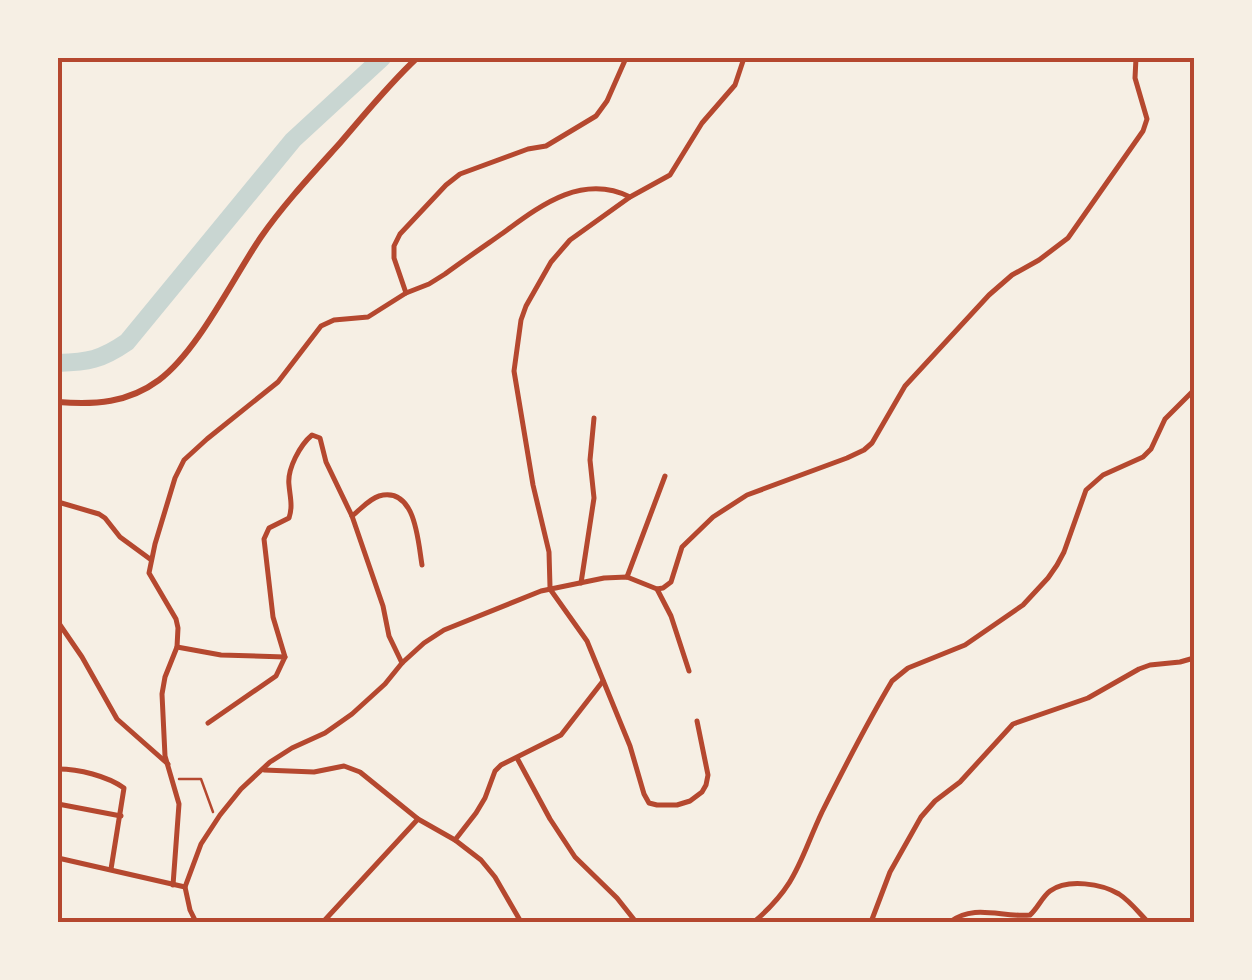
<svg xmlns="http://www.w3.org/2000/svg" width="1252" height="980" font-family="'Roboto Condensed',sans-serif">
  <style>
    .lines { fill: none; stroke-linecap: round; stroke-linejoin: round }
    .river { stroke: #c9d6d2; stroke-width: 18 }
    .path { stroke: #b5482f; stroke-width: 2.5 }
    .minor { stroke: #b5482f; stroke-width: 5 }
    .tertiary { stroke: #b5482f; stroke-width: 5 }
    .secondary { stroke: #b5482f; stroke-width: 6 }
    .neatline { fill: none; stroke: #b5482f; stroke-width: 4 }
  </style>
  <rect width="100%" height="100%" fill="#f6efe4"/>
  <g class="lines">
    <path class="river" d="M58,363C88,362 101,360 127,342L293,140L382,58"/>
    <polyline class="path" points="179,779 201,779 213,812"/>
    <g class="minor">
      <path d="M406,293L429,284L445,274C464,260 483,247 503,233C540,206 582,173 630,197"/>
      <polyline points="58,502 99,514 105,518 120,537 150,559"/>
      <path d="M352,516C360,510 369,499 379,496C416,486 418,542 422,565"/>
      <polyline points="627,577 665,476"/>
      <polyline points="581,583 594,498 590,460 594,418"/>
      <polyline points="550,587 549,552 533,485 514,371 521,320 526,306 551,262 570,240 630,197 670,175 702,123 735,85 744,58"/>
      <polyline points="550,589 587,641 630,746 644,794 649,803 657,805 677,805 690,801 702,792 706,785 708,775 697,721"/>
      <polyline points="657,589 671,616 689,671"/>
      <polyline points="58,622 82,657 117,719 168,764"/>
      <polyline points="177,647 221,655 285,657 276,676 208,723"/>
      <path d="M285,657L273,617L264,539L269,528L289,518C293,506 290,497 289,485C287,469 300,445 312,435L320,438L326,462L352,516L383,606L389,636L402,663"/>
      <polyline points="517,758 550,819 575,857 617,898 636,922"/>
      <path d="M58,769C79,769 107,776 124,788L111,869"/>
      <polyline points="264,770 314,772 344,766 360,772 418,819 455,840 481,860 495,877 521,922"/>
      <polyline points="58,804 121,816"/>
      <polyline points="455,840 476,813 485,798 495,771 501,765 561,735 603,681"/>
      <polyline points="58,858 185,887"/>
      <polyline points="173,885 179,804 165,756 162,694 165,677 177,647 178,628 176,619 149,573 155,544 175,478 184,460 207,439 278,382 321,326 334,320 368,317 406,293 394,258 394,246 400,234 446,185 460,174 528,149 546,146 596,116 607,101 626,58"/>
      <polyline points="196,922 190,910 185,887 201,844 220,815 241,789 270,762 292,748 325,733 352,714 385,684 402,663 424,643 444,630 541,591 604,578 627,577 657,589 663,588 671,582 682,547 713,517 747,495 847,458 864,450 872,443 905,386 989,295 1012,275 1039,260 1068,238 1143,131 1147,119 1135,78 1136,58"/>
      <polyline points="323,922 418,819"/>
      <polyline points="871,922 890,872 921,817 935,801 960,782 1013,724 1088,698 1139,669 1150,665 1180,662 1194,658"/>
      <path d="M950,922C975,903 1002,918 1030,915C1038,908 1042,897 1050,891C1068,878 1102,884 1119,894C1130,901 1139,913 1148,922"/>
    </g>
    <path class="tertiary" d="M754,922C798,884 799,861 822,812C844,768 867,723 892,681L908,668L965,645L1023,605L1048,578L1057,565L1064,552L1086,490L1103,475L1143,457L1151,449L1165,419L1194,390"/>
    <path class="secondary" d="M58,402C95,405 128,403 159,380C198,351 233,278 261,237C284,204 313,173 340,143C365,114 389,84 417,58"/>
  </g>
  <rect width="1252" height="980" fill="none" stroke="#f6efe4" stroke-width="120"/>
  <rect x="60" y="60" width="1132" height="860" class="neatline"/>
</svg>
